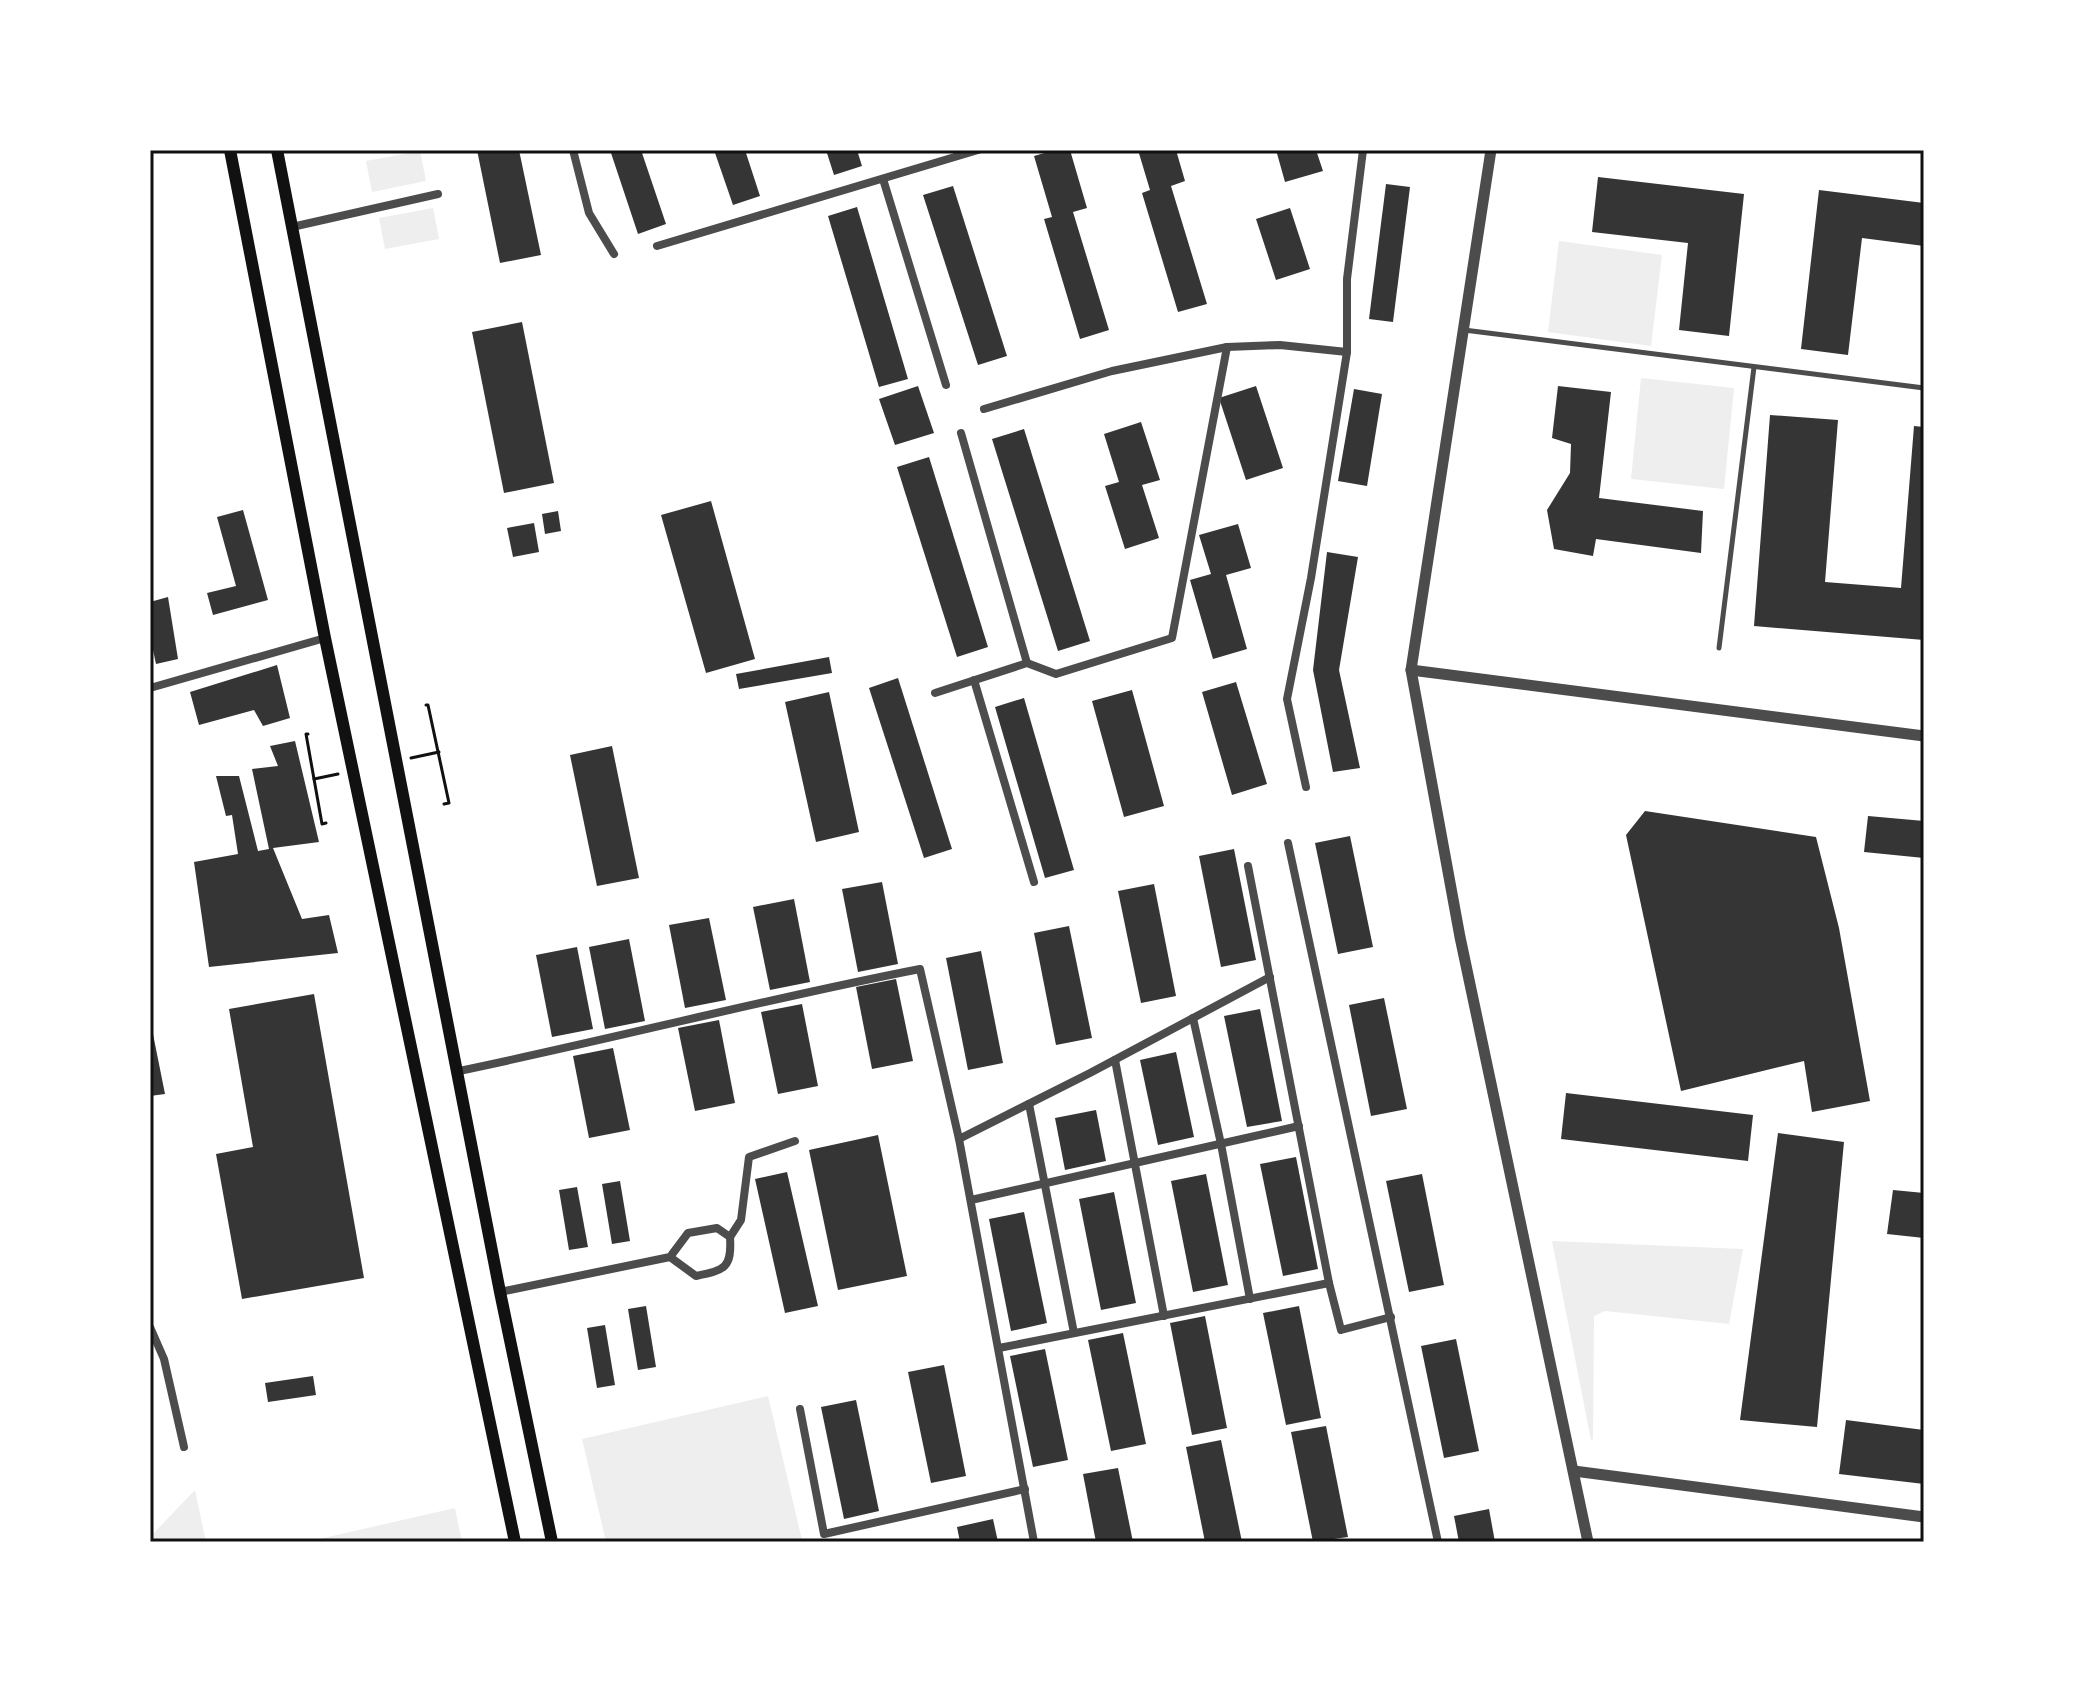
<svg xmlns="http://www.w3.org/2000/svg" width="2074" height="1692" font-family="'Times New Roman',serif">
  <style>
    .green { fill: #eee }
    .building { fill: #353535 }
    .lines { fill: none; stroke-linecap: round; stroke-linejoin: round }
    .path { stroke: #111; stroke-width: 3 }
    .service { stroke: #4c4c4c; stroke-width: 5 }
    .minor { stroke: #4c4c4c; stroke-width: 8 }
    .tertiary { stroke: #4c4c4c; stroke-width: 11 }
    .secondary { stroke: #111; stroke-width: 12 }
    .neatline { fill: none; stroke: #111; stroke-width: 3 }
  </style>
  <rect width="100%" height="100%" fill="#fff"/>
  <g class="green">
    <polygon points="420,151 426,181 372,192 366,161"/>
    <polygon points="433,208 439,239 385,249 379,218"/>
    <polygon points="1559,241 1662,255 1651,346 1548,332"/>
    <polygon points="1641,378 1734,388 1724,489 1631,479"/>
    <polygon points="1552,1241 1743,1249 1729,1324 1605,1311 1594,1316 1593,1439 1591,1440"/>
    <polygon points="768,1396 802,1540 606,1542 582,1439"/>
    <polygon points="195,1490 206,1542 150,1542 150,1537"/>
    <polygon points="455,1508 462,1542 306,1542"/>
  </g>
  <g class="building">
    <polygon points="477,150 519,150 541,255 500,263"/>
    <polygon points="610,150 641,150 666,224 638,234"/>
    <polygon points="714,150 745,150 760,196 733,205"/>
    <polygon points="826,150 857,150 862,166 834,175"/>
    <polygon points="1055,150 1070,150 1087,208 1073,212 1109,330 1080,339 1044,219 1052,217 1034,156"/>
    <polygon points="1138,150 1176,150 1185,181 1171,186 1207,304 1178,312 1142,193 1150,190"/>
    <polygon points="1276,150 1316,150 1323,171 1285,182"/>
    <polygon points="1598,177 1744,194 1729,336 1679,330 1688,243 1592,232"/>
    <polygon points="1386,184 1410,187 1393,322 1369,319"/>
    <polygon points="953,186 1007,356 978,365 923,195"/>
    <polygon points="1819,190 1924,203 1924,246 1862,238 1848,355 1801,349"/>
    <polygon points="857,207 908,379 879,387 828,216"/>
    <polygon points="1290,208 1310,269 1276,280 1256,219"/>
    <polygon points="522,322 554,483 504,493 472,332"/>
    <polygon points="918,386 934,433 895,445 879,399"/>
    <polygon points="1256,386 1283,468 1246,480 1219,398"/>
    <polygon points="1558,386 1611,392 1599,498 1703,511 1701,553 1596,539 1593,556 1554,549 1547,510 1570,473 1571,444 1552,438"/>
    <polygon points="1354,389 1382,394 1367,486 1338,481"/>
    <polygon points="1770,415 1838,420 1825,582 1901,588 1914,426 1924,427 1924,640 1754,626"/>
    <polygon points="1141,422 1160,480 1142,485 1159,538 1125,549 1105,486 1119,482 1104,434"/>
    <polygon points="1024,429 1090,641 1058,651 992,439"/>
    <polygon points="929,457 988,647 957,657 897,467"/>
    <polygon points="711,501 755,659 706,673 661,515"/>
    <polygon points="243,510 268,600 213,615 207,593 236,586 217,517"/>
    <polygon points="558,511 561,531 545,534 542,514"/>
    <polygon points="534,523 539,552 513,557 507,528"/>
    <polygon points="1238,524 1251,568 1226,575 1247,649 1213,659 1190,580 1211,574 1199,535"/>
    <polygon points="1327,552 1358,557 1339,670 1360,768 1333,772 1313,670"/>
    <polygon points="168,597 178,659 156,664 150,636 150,602"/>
    <polygon points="829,657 832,673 739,689 736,674"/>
    <polygon points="277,665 290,718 263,726 254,710 199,725 190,692"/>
    <polygon points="898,678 952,849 924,858 869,688"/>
    <polygon points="1236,682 1267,784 1232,795 1202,692"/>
    <polygon points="1132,690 1164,806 1124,817 1092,701"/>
    <polygon points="829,692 859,832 816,842 785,702"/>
    <polygon points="1024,698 1074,870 1045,878 995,707"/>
    <polygon points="295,741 319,842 273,848 302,919 329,915 338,953 209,967 194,862 238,854 232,815 226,816 216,776 239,776 258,851 269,849 252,769 278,766 270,746"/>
    <polygon points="612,746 639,878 597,886 570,755"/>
    <polygon points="1645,811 1816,837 1839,928 1870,1101 1812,1112 1804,1061 1681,1091 1626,835"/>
    <polygon points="1868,816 1924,821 1924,858 1864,852"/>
    <polygon points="1350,836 1373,947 1338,954 1315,843"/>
    <polygon points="1234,849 1256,960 1221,967 1199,856"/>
    <polygon points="882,882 898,964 858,972 842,889"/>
    <polygon points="1154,884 1176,996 1141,1003 1118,891"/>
    <polygon points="794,899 810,982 770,990 753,907"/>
    <polygon points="709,918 726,1000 685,1008 669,925"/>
    <polygon points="1069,926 1092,1038 1056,1045 1034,933"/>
    <polygon points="629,939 645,1021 605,1029 589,947"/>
    <polygon points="577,947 593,1029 552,1037 536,955"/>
    <polygon points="981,951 1003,1063 968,1070 946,958"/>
    <polygon points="896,979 913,1061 872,1069 856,987"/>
    <polygon points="314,994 364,1278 242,1299 216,1154 253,1147 229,1009"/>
    <polygon points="1384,998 1407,1109 1371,1116 1349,1005"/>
    <polygon points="802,1004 818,1086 778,1094 761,1012"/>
    <polygon points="1260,1009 1282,1121 1247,1127 1224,1016"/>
    <polygon points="719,1020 735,1103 695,1111 678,1028"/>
    <polygon points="150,1024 151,1024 165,1094 150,1096"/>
    <polygon points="613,1048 630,1130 589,1138 573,1056"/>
    <polygon points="1176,1052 1194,1137 1158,1145 1140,1060"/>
    <polygon points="1566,1093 1753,1115 1748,1161 1561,1139"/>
    <polygon points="1096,1110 1106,1161 1065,1170 1055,1118"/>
    <polygon points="1778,1133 1844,1142 1817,1427 1740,1420"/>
    <polygon points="878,1135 907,1276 838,1290 809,1150"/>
    <polygon points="1296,1157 1318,1269 1283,1276 1260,1164"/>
    <polygon points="787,1172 818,1306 785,1313 755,1179"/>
    <polygon points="1206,1174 1228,1285 1193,1292 1171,1181"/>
    <polygon points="1422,1174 1444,1285 1409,1292 1386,1181"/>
    <polygon points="620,1181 630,1241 612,1244 602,1184"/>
    <polygon points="577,1187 588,1247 569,1250 559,1190"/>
    <polygon points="1893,1190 1924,1193 1924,1238 1887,1234"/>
    <polygon points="1114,1192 1136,1303 1101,1310 1079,1199"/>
    <polygon points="1024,1212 1047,1323 1011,1331 989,1219"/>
    <polygon points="646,1306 656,1367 638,1370 628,1309"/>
    <polygon points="1299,1306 1321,1418 1286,1425 1263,1313"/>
    <polygon points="1205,1316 1227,1428 1192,1435 1170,1323"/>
    <polygon points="605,1325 615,1385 597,1388 587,1328"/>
    <polygon points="1123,1333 1146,1444 1111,1451 1088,1340"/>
    <polygon points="1456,1339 1479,1451 1444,1458 1421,1346"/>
    <polygon points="1045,1349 1068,1460 1033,1467 1010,1356"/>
    <polygon points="944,1365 966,1476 931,1483 908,1372"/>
    <polygon points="313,1376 316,1395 268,1402 265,1383"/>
    <polygon points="856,1400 879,1511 844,1519 821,1407"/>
    <polygon points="1846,1420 1924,1430 1924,1484 1839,1474"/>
    <polygon points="1326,1426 1348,1537 1313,1542 1291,1432"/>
    <polygon points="1221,1440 1242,1542 1205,1542 1186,1447"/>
    <polygon points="1118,1468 1133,1542 1096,1542 1083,1474"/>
    <polygon points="1489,1509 1495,1542 1459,1542 1454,1516"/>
    <polygon points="993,1519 998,1542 960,1542 957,1527"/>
  </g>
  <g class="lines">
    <g class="path">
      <polyline points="426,705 428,705 449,803 444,804"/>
      <polyline points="308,734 306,734 322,824 326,823"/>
      <polyline points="411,758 439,752"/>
      <polyline points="314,779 338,774"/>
    </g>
    <g class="service">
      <polyline points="1464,330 1924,388"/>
      <polyline points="1719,648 1754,367"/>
    </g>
    <g class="minor">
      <polyline points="573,150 589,213 614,254"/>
      <polyline points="883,179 946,385"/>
      <polyline points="292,227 438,194"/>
      <polyline points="657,246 978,150"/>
      <polyline points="984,409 1112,371 1227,347 1280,345 1347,352"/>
      <polyline points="961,433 1027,663"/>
      <polyline points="974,680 1034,882"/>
      <polyline points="150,688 325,638"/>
      <polyline points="935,693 1027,663 1056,674 1172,638 1227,347"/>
      <polyline points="1306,787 1287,699 1311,578 1347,352 1347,279 1363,150"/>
      <polyline points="1288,843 1438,1542"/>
      <polyline points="1248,866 1329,1283 1341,1330 1391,1317"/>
      <polyline points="1193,1018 1221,1144 1250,1299"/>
      <polyline points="1115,1060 1164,1316"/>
      <path d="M459,1071C613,1039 765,999 920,969L959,1139L1034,1542"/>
      <polyline points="1029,1104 1074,1333"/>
      <polyline points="959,1139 1090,1073 1270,977"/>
      <polyline points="971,1200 1299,1126"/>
      <polyline points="730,1237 741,1220 749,1157 795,1141"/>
      <path d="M500,1292L670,1257L688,1233L717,1228L730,1237C732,1268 725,1270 696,1276L670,1257"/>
      <polyline points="150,1327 164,1359 184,1447"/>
      <polyline points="999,1348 1329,1283"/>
      <polyline points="800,1409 824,1534 1025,1489"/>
    </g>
    <g class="tertiary">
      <polyline points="1491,150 1411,670 1460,937 1588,1542"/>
      <polyline points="1411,670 1924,736"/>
      <polyline points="1574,1471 1924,1517"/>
    </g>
    <g class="secondary">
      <polyline points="230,150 325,638 515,1542"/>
      <polyline points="277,150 500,1292 552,1542"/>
    </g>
  </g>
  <rect width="2074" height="1692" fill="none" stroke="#ffffff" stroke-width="304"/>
  <rect x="152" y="152" width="1770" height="1388" class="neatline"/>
</svg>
